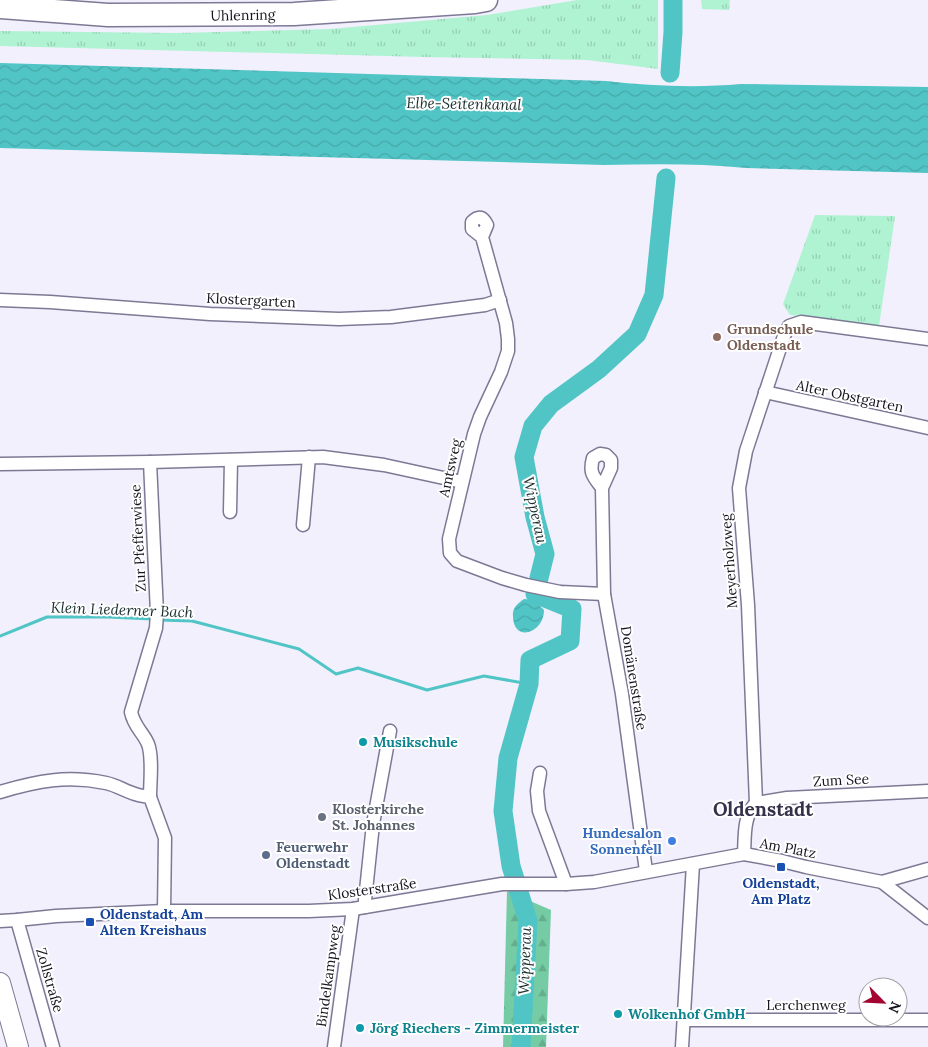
<svg xmlns="http://www.w3.org/2000/svg" width="928" height="1047" font-family="Lora,serif">
  <style>
    .grass { fill: url(#grass-tufts) }
    .forest { fill: url(#forest-firs) }
    .water { fill: url(#water-waves) }
    .lines { fill: none; stroke-linecap: round; stroke-linejoin: round }
    .stream { stroke: #51c5c5; stroke-width: 3 }
    .river { stroke: #51c5c5; stroke-width: 19 }
    .street-casing { stroke: #7d7995; stroke-width: 15 }
    .primary-casing { stroke: #7d7995; stroke-width: 22 }
    .highway-casing { stroke: #7d7995; stroke-width: 25 }
    .street { stroke: #fff; stroke-width: 12 }
    .primary { stroke: #fff; stroke-width: 20 }
    .highway { stroke: #fff; stroke-width: 22 }
    .education-dot { fill: #8d6e63; stroke: #fff; stroke-width: 2 }
    .culture-dot { fill: #0f9aa8; stroke: #fff; stroke-width: 2 }
    .worship-dot { fill: #6b7280; stroke: #fff; stroke-width: 2 }
    .shop-dot { fill: #3f7fe0; stroke: #fff; stroke-width: 2 }
    .service-dot { fill: #5c6f8a; stroke: #fff; stroke-width: 2 }
    .transit-dot { fill: #1a4fb4; stroke: #fff; stroke-width: 2 }
    .labels { text-anchor: middle; stroke-width: 4; stroke-linejoin: round; paint-order: stroke }
    .street-label { font-size: 14px; fill: #15131d; stroke: #fff }
    .education-label { font-size: 14px; font-weight: bold; fill: #785e54; stroke: #fff; text-anchor: start }
    .culture-label { font-size: 14px; font-weight: bold; fill: #0d838f; stroke: #fff; text-anchor: start }
    .worship-label { font-size: 14px; font-weight: bold; fill: #5b616d; stroke: #fff; text-anchor: start }
    .shop-label { font-size: 14px; font-weight: bold; fill: #366cbe; stroke: #fff; text-anchor: end }
    .service-label { font-size: 14px; font-weight: bold; fill: #4e5e75; stroke: #fff; text-anchor: start }
    .transit-label { font-size: 14px; font-weight: bold; fill: #164399; stroke: #fff }
    .water-label { font-size: 15px; font-style: italic; fill: #1b2f2f; stroke: #fff }
    .district-label { font-size: 19px; font-weight: bold; fill: #36314a; stroke: #fff }
  </style>
  <defs>
    <pattern id="grass-tufts" width="24" height="20" patternUnits="userSpaceOnUse" patternTransform="scale(1.25)"><rect width="24" height="20" fill="#b0f3d2"/><path d="M3 7l-1-3M5 7V3M7 7l1-3M15 17l-1-3M17 17v-4M19 17l1-3" fill="none" stroke="#96cfb4"/></pattern>
    <pattern id="forest-firs" width="22" height="20" patternUnits="userSpaceOnUse" patternTransform="scale(1.25)"><rect width="22" height="20" fill="#75cca4"/><path d="M5 1l3.5 6h-7zM16 11l3.5 6h-7z" fill="#64ae8d"/></pattern>
    <pattern id="water-waves" width="16" height="10" patternUnits="userSpaceOnUse" patternTransform="scale(1.25)"><rect width="16" height="10" fill="#51c5c5"/><path d="M0 5q4-4 8 0t8 0" fill="none" stroke="#46a8a9"/></pattern>
  </defs>
  <rect width="100%" height="100%" fill="#f2f0fd"/>
  <g class="grass">
    <polygon points="577,0 658,0 658,69 587,60 423,57 0,46 0,31 177,33 330,29 487,15"/>
    <polygon points="701,0 730,0 729,10 702,9"/>
    <polygon points="815,215 895,216 879,326 790,315 783,304"/>
  </g>
  <polygon class="forest" points="507,891 551,910 546,1047 503,1047"/>
  <g class="water">
    <path d="M0,63L606,81C651,86 696,88 741,84L928,87V173L746,168C698,163 651,164 604,165L0,148Z"/>
    <path d="M524,599C533,599 538,604 544,610C544,633 514,643 513,617C512,608 517,604 524,599Z"/>
  </g>
  <g class="lines">
    <g class="stream">
      <polyline points="160,620 192,621 299,649 336,674 358,668 427,690 484,676 529,684"/>
      <polyline points="0,636 47,617 108,617 153,619"/>
    </g>
    <g class="river">
      <polyline points="670,73 673,32 673,0"/>
      <polyline points="521,1047 528,921 511,866 503,811 508,758 529,684 530,660 570,641 572,609 535,594 545,554 535,517 524,457 533,426 551,404 599,369 637,334 654,295 666,178"/>
    </g>
    <g class="street-casing">
      <g id="street">
        <path d="M482,237L487,225C483,217 479,215 472,222V229L482,237L506,323L508,339V351L501,372L480,417L474,434L449,539L450,553L457,561L502,578L526,585L560,592L604,594"/>
        <polyline points="0,300 50,302 210,314 339,319 391,317 485,305 500,300"/>
        <polyline points="765,392 928,428"/>
        <path d="M150,462L157,613L156,628L131,712C134,727 143,732 148,744C153,757 150,783 150,797"/>
        <polyline points="0,464 150,462 323,457 384,465 462,482"/>
        <path d="M602,488C593,476 589,473 593,458L600,454L606,455L611,460V468L602,488L604,594L622,694L646,871"/>
        <polyline points="230,512 231,460"/>
        <polyline points="303,525 309,457"/>
        <polyline points="540,773 537,791 539,811 566,884"/>
        <path d="M0,792C37,781 67,775 106,783C116,785 125,791 135,794C140,796 145,796 150,797L165,838L164,911"/>
        <polyline points="756,803 748,605 739,488 746,451 784,336 789,326 801,322 928,339"/>
        <polyline points="756,803 787,798 928,791"/>
        <path d="M744,854C745,837 743,816 756,803"/>
        <polyline points="882,882 928,869"/>
        <polyline points="365,907 365,900 373,824 390,731"/>
        <polyline points="17,920 53,1047"/>
        <polyline points="0,921 17,920 56,916 164,911 309,911 353,909 502,884 566,884 594,882 744,854 782,861 806,867 882,882 928,918"/>
        <polyline points="684,1020 928,1020"/>
        <polyline points="334,1047 353,909"/>
        <polyline points="682,1047 693,864"/>
      </g>
    </g>
    <g class="primary-casing">
      <polyline id="primary" points="0,983 18,1047"/>
    </g>
    <g class="highway-casing">
      <polyline id="highway" points="0,7 108,15 294,14 475,2 486,0"/>
    </g>
    <use href="#street" class="street"/>
    <use href="#primary" class="primary"/>
    <use href="#highway" class="highway"/>
  </g>
  <circle class="education-dot" cx="717" cy="337" r="5"/>
  <g class="culture-dot">
    <circle cx="363" cy="742" r="5"/>
    <circle cx="618" cy="1014" r="5"/>
    <circle cx="360" cy="1028" r="5"/>
  </g>
  <circle class="worship-dot" cx="322" cy="817" r="5"/>
  <circle class="shop-dot" cx="672" cy="841" r="5"/>
  <circle class="service-dot" cx="266" cy="855" r="5"/>
  <g class="transit-dot">
    <rect x="776" y="862" width="10" height="10" rx="2.5"/>
    <rect x="85" y="917" width="10" height="10" rx="2.5"/>
  </g>
  <g class="labels">
    <g class="street-label">
      <text transform="translate(243 15) rotate(-1)" y="5">Uhlenring</text>
      <text transform="translate(251 300) rotate(3)" y="5">Klostergarten</text>
      <text transform="translate(850 396) rotate(12)" y="5">Alter Obstgarten</text>
      <text transform="translate(450 468) rotate(-77)" y="5">Amtsweg</text>
      <text transform="translate(138 538) rotate(-93)" y="5">Zur Pfefferwiese</text>
      <text transform="translate(729 561) rotate(-94)" y="5">Meyerholzweg</text>
      <text transform="translate(634 678) rotate(81)" y="5">Domänenstraße</text>
      <text transform="translate(841 780) rotate(-3)" y="5">Zum See</text>
      <text transform="translate(788 848) rotate(11)" y="5">Am Platz</text>
      <text transform="translate(372 889) rotate(-8)" y="5">Klosterstraße</text>
      <text transform="translate(328 976) rotate(-82)" y="5">Bindelkampweg</text>
      <text transform="translate(50 980) rotate(74)" y="5">Zollstraße</text>
      <text x="806" y="1010">Lerchenweg</text>
    </g>
    <g class="education-label">
      <text x="727" y="334">Grundschule<tspan x="727" dy="16">Oldenstadt</tspan></text>
    </g>
    <g class="culture-label">
      <text x="373" y="747">Musikschule</text>
      <text x="628" y="1019">Wolkenhof GmbH</text>
      <text x="370" y="1033">Jörg Riechers - Zimmermeister</text>
    </g>
    <g class="worship-label">
      <text x="332" y="814">Klosterkirche<tspan x="332" dy="16">St. Johannes</tspan></text>
    </g>
    <g class="shop-label">
      <text x="662" y="838">Hundesalon<tspan x="662" dy="16">Sonnenfell</tspan></text>
    </g>
    <g class="service-label">
      <text x="276" y="852">Feuerwehr<tspan x="276" dy="16">Oldenstadt</tspan></text>
    </g>
    <g class="transit-label">
      <text x="781" y="888">Oldenstadt,<tspan x="781" dy="16">Am Platz</tspan></text>
      <text x="100" y="919" text-anchor="start">Oldenstadt, Am<tspan x="100" dy="16">Alten Kreishaus</tspan></text>
    </g>
    <g class="water-label">
      <text transform="translate(464 104) rotate(1)" y="5">Elbe-Seitenkanal</text>
      <text transform="translate(535 510) rotate(78)" y="5">Wipperau</text>
      <text transform="translate(122 610) rotate(2)" y="5">Klein Liederner Bach</text>
      <text transform="translate(525 961) rotate(-88)" y="5">Wipperau</text>
    </g>
    <g class="district-label">
      <text x="763" y="816">Oldenstadt</text>
    </g>
  </g>
  <g transform="translate(883 1002) rotate(114)"><circle r="24" fill="#ffffff" stroke="#a1a1a5"/>
  <path d="M0-4L9 19L0 12L-9 19Z" fill="#a30530"/>
  <text y="-8" font-size="14" font-weight="bold" text-anchor="middle" fill="#15131d">N</text>
  </g>
</svg>
